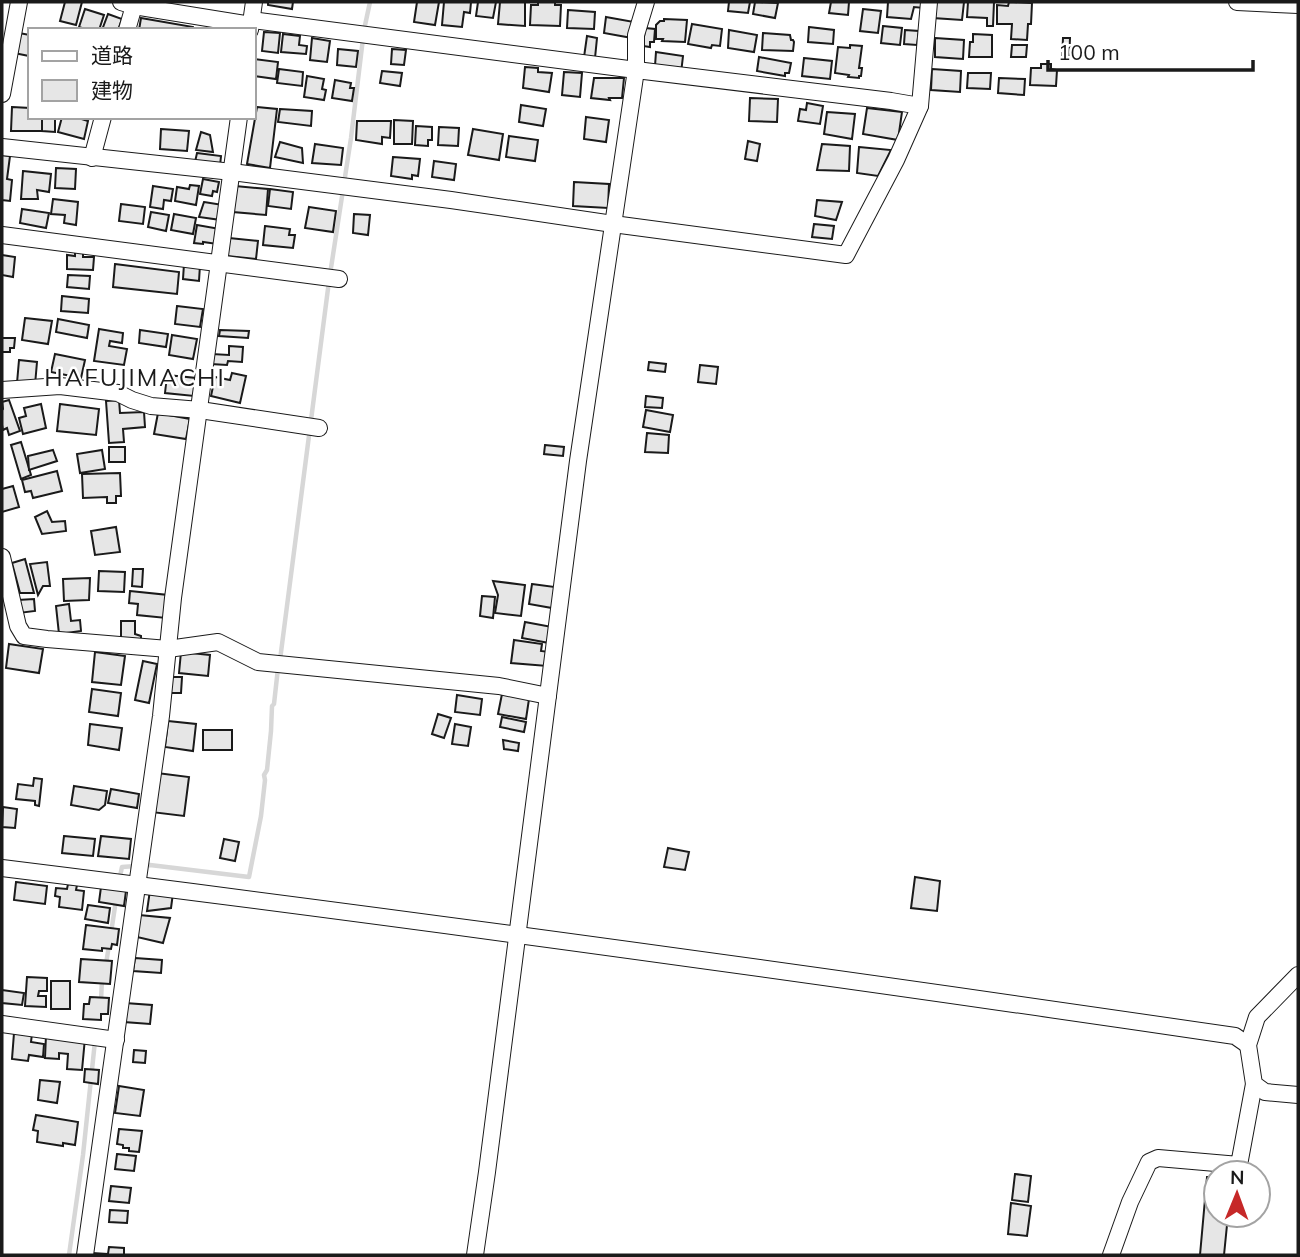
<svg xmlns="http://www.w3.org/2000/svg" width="1300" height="1257" font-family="Mulish,'Noto Sans JP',sans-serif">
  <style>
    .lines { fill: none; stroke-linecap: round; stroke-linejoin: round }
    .stream { stroke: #d7d7d7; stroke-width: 4.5 }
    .building { fill: #e6e6e6; stroke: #1a1a1a; stroke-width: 2 }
    .minor-casing { stroke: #1a1a1a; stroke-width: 18 }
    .minor { stroke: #fff; stroke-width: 16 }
    .labels { text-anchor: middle; stroke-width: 5; stroke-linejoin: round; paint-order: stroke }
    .quarter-label { font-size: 24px; letter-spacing: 2px; fill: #1a1a1a; stroke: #fff }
  </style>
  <rect width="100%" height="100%" fill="#fff"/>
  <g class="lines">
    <g class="stream">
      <polyline points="280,660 329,281 351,138 364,30 370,2"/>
      <polyline points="119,881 122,867 150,865 249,877 261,816 265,780 264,775 267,770 271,731 272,706 274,704 278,668"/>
      <polyline points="111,933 116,900"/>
      <polyline points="106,964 109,945"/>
      <polyline points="101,1001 102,979"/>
      <polyline points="69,1255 83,1155 95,1041"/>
    </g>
  </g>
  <g class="building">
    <polygon points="65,2 82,2 76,25 60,21"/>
    <polygon points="268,2 293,2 292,9 268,5"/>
    <polygon points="417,2 439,2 435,25 414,22"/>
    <polygon points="444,2 471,2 470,13 464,12 462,27 442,25"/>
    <polygon points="478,2 496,2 493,18 476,16"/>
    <polygon points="500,2 525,2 525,26 498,24"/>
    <polygon points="538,2 555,2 555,5 561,5 560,26 530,25 531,5 538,5"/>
    <polygon points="729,2 750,2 748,13 728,11"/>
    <polygon points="755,2 778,3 775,18 753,14"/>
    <polygon points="831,2 849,2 848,15 829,13"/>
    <polygon points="888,2 925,2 924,8 914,7 911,19 887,17"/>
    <polygon points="935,2 964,2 962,20 933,18"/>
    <polygon points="968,2 994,2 993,26 987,26 987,18 967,17"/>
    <polygon points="1009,2 1032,3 1031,24 1028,24 1027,40 1011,39 1012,24 997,24 997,5 1008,6"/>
    <polygon points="85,9 104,15 99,30 88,30 79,27"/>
    <polygon points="863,9 881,11 878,33 860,31"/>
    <polygon points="568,10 595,12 594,29 567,28"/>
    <polygon points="108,14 122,19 118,30 102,30"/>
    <polygon points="606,17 634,22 632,38 604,33"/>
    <polygon points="141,18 193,27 193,30 139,30"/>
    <polygon points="664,19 687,20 685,42 662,41 663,39 656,39 656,25 660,21 664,21"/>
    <polygon points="692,24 722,29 720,46 712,45 711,48 688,44"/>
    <polygon points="883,26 902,28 900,45 881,43"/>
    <polygon points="809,27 834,30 833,44 808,42"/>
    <polygon points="645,28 655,29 654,42 650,42 650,47 643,46"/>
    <polygon points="729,30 757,35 754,52 728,48"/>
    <polygon points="905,30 919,31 917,45 904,44"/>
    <polygon points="264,32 280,33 278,53 262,51"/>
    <polygon points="19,33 30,35 29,56 14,53"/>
    <polygon points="763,33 790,35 791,40 793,40 794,42 793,51 762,50"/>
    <polygon points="283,34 300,36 299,45 307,46 306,54 281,52"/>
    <polygon points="973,34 992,35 992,57 969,57 970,42 973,42"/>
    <polygon points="587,36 597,38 595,58 584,57"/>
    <polygon points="312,38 330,41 327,62 310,60"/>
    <polygon points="935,38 964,40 963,59 935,57"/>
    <polygon points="1063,38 1070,38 1069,60 1062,60"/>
    <polygon points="850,45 862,46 859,68 862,68 861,76 859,76 859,78 848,77 849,75 835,73 838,47 850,48"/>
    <polygon points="1012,45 1027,45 1026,57 1011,57"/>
    <polygon points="338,49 358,51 356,67 337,65"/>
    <polygon points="392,49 406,50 404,65 391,64"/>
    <polygon points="656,52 683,56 681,73 655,66"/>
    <polygon points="759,57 791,63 789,73 785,73 785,76 757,71"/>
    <polygon points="804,58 832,61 830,79 802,76"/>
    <polygon points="254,59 278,62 276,79 254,76"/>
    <polygon points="1041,64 1051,64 1051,69 1057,70 1056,86 1030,85 1031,68 1041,68"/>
    <polygon points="525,67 538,68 538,72 552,73 549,92 523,88"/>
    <polygon points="279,69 303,72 302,86 277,83"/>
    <polygon points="932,69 961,71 960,92 931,90"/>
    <polygon points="382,71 402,73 400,86 380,83"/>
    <polygon points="564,72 582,73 580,97 562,95"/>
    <polygon points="968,73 991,73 990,89 967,88"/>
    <polygon points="307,76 324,79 322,89 326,90 324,100 304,97"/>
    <polygon points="594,78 624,78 622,98 609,98 610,100 591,98"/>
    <polygon points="999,78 1025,79 1024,95 998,93"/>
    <polygon points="335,80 351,83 350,88 354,88 352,101 332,98"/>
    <polygon points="750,98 778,99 777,122 749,121"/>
    <polygon points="807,103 823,106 820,124 798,121 800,109 806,110"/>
    <polygon points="521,105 546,109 543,126 519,122"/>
    <polygon points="12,107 30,108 30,117 42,117 42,131 11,131"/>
    <polygon points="257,107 277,109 270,168 247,164"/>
    <polygon points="867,108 902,112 898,140 863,134"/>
    <polygon points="280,109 312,111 311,126 278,122"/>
    <polygon points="827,112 855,114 852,139 824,134"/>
    <polygon points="42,117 55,117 55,132 42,131"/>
    <polygon points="62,117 75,117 88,121 84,139 58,132"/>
    <polygon points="586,117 609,120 606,142 584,139"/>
    <polygon points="394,120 413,121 412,144 394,144"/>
    <polygon points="357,121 391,121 390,138 382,137 382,144 356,140"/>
    <polygon points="416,126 432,127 432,140 428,140 428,146 415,145"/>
    <polygon points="439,127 459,128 458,146 438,145"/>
    <polygon points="161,129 189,131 187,151 160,149"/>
    <polygon points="473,129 503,134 499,160 468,155"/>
    <polygon points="201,132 210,135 213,152 196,150"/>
    <polygon points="509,136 538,140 535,161 506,157"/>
    <polygon points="748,141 760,144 757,161 745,159"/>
    <polygon points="280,142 302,148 303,163 275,157"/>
    <polygon points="315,144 343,148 341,165 312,163"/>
    <polygon points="822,144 850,146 849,171 817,170"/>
    <polygon points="859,147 891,150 878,176 857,173"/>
    <polygon points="197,153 221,156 220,166 195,162"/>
    <polygon points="2,155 10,156 7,179 12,180 10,201 2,200"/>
    <polygon points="393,157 420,159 418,176 412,175 412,179 391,176"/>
    <polygon points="434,161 456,164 454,180 432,177"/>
    <polygon points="56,168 76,169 75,189 55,188"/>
    <polygon points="23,171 51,174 49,192 37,190 38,199 21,199"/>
    <polygon points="203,179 219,182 217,192 213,191 212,196 200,194"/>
    <polygon points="574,182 609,184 608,208 573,206"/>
    <polygon points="190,185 199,186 196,205 175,201 177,187 189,189"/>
    <polygon points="153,186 173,189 171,201 164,200 163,209 150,207"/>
    <polygon points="235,186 268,189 266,215 233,212"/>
    <polygon points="270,189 293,192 291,209 268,206"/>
    <polygon points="53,199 78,202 76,225 64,223 65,215 51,214"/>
    <polygon points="817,200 842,202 836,220 815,216"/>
    <polygon points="204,202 223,205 221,220 199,217"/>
    <polygon points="121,204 145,207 143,224 119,221"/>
    <polygon points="309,207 336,211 333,232 305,228"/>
    <polygon points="22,209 49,213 46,228 20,223"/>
    <polygon points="151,212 169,215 166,231 148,227"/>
    <polygon points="174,214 196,218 193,234 171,230"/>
    <polygon points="354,214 370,215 368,235 353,233"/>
    <polygon points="814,224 834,226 832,239 812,237"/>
    <polygon points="197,225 220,229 217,244 203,242 203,244 194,243"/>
    <polygon points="265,226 290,229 289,235 295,235 293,248 263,245"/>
    <polygon points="229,238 258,241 256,259 227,256"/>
    <polygon points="75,252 83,252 83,257 94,257 93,270 67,269 67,255 75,256"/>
    <polygon points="2,255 15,257 13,277 2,275"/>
    <polygon points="115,264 179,272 177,294 113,287"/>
    <polygon points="184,264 200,265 199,281 183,279"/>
    <polygon points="68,275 90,276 89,289 67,287"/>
    <polygon points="62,296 89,299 88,313 61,311"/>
    <polygon points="177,306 203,309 200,327 175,324"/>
    <polygon points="25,318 52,321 48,344 22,340"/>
    <polygon points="58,319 89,325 87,338 56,332"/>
    <polygon points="99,329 123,333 122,343 110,341 109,346 127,349 124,365 94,361"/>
    <polygon points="140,330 168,334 166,347 139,343"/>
    <polygon points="220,330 249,331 248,338 219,336"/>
    <polygon points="172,335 197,339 193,359 169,355"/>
    <polygon points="2,338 15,338 14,348 10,348 10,352 2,352"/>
    <polygon points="229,346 243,347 242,362 228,361 227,365 211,364 212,354 229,355"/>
    <polygon points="55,354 85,360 81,378 51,372"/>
    <polygon points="19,360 37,362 35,385 17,383"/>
    <polygon points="649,362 666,364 665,372 648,370"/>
    <polygon points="700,365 718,367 716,384 698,382"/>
    <polygon points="232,373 246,376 240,403 211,396 215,377 230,380"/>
    <polygon points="167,375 196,378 194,396 165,393"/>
    <polygon points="646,396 663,398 662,408 645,407"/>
    <polygon points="9,400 20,431 9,435 7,428 3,430 2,425 2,410 3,409 2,402"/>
    <polygon points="119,400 120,413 144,412 145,427 123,429 124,442 109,443 106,401"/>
    <polygon points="41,404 46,428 23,434 19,418 26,416 24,408"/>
    <polygon points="60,404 99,409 96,435 57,431"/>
    <polygon points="646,410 673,415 670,432 643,427"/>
    <polygon points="158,413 190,419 186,439 154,434"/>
    <polygon points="647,433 669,435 668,453 645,452"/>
    <polygon points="21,442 31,475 21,479 11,445"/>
    <polygon points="545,445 564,447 563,456 544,454"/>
    <rect x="109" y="447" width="16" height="15"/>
    <polygon points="53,450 57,461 29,470 28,456"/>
    <polygon points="102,450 105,469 80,473 77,454"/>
    <polygon points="57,471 62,491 33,498 31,491 25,492 22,480"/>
    <polygon points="120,473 121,496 116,496 116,503 107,503 107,497 83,498 82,474"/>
    <polygon points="13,486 19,507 2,512 2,489"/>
    <polygon points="47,511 52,522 65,521 66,531 42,534 35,517"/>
    <polygon points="116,527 120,552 95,555 91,531"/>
    <polygon points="25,559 34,593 20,593 12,563"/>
    <polygon points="47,562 50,586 43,586 38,595 30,564"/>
    <polygon points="133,569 143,569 142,587 132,586"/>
    <polygon points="99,571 125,572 124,592 98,591"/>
    <polygon points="90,578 89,600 64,601 63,579"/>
    <polygon points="493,581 525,585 521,616 495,613 498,595"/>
    <polygon points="532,584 555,587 552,608 529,604"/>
    <polygon points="130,591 168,595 166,618 137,615 138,604 129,603"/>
    <polygon points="482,596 495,597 493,618 480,616"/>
    <polygon points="34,599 35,611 19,613 18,600"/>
    <polygon points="69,604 71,621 80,620 81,631 59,634 56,606"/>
    <polygon points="121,621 135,621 135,634 141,636 141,641 121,641"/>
    <polygon points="525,622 552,627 549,643 522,638"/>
    <polygon points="514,640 542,644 541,651 549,652 547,666 511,663"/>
    <polygon points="9,644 43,649 39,673 6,668"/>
    <polygon points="95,652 125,656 121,685 92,682"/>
    <polygon points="181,652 210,655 208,676 179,673"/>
    <polygon points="143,661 157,664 149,703 135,700"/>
    <polygon points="171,677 182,677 181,693 171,693"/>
    <polygon points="92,689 121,693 118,716 89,712"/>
    <polygon points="502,694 529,699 526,719 498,714"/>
    <polygon points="457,695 482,699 480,715 455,712"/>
    <polygon points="438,714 451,718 444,738 432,734"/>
    <polygon points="502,717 526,722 524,732 500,727"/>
    <polygon points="168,721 196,724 193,751 165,747"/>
    <polygon points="90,724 122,728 119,750 88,745"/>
    <polygon points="455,724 471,727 468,746 452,744"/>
    <rect x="203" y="730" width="29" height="20"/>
    <polygon points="503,740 519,743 518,751 504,749"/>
    <polygon points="157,773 189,777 184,816 151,812"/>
    <polygon points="34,778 42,779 39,806 35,805 35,801 16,799 18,784 33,786"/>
    <polygon points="74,786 107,791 105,805 99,810 71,805"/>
    <polygon points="111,789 139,794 137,808 108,803"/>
    <polygon points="3,807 17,809 15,828 2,827"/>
    <polygon points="64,836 95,839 93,856 62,853"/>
    <polygon points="101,836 131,839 129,859 98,856"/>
    <polygon points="224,839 239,842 235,861 220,858"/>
    <polygon points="668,848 689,852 685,870 664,867"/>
    <polygon points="915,877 940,881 937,911 911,908"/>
    <polygon points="16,882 47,886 45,904 14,900"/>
    <polygon points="68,884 77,885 76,890 84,891 82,910 59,907 60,897 55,896 56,888 67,889"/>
    <polygon points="101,887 126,891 124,906 99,902"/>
    <polygon points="150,890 173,893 171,908 147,911"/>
    <polygon points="88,905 110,908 108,923 85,919"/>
    <polygon points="139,915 170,918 163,943 137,937"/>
    <polygon points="86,925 119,929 117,945 112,944 111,949 102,948 102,951 83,949"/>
    <polygon points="135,958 162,960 161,973 133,971"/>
    <polygon points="81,959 112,961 110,984 79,982"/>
    <polygon points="27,977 47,978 47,991 39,991 38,996 46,996 46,1007 25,1006"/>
    <rect x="51" y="981" width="19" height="28"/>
    <polygon points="2,990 24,993 22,1005 2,1003"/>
    <polygon points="90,997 109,998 108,1014 101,1014 101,1020 83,1019 84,1004 89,1004"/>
    <polygon points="125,1003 152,1005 150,1024 124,1022"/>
    <polygon points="14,1033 32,1034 31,1042 44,1044 43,1057 29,1055 28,1061 12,1059"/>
    <polygon points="46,1035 85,1038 82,1070 67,1069 68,1054 59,1053 59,1059 45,1058"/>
    <polygon points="134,1050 146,1051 145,1063 133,1062"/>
    <polygon points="85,1069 99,1070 98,1084 84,1082"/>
    <polygon points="40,1080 60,1082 57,1103 38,1100"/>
    <polygon points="119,1086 144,1090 140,1116 115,1113"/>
    <polygon points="36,1115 78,1122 75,1145 63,1143 63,1146 37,1142 38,1131 33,1130"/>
    <polygon points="119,1129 142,1131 139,1152 129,1151 129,1148 123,1148 123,1145 117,1144"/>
    <polygon points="117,1154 136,1156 134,1171 115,1169"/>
    <polygon points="1015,1174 1031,1176 1028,1202 1012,1200"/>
    <polygon points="1207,1177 1216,1178 1216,1215 1228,1215 1224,1255 1200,1255"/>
    <polygon points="111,1186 131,1188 129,1203 109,1201"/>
    <polygon points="1011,1203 1031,1206 1027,1236 1008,1234"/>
    <polygon points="110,1210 128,1211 127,1223 109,1222"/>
    <polygon points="109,1247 124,1248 124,1255 93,1255 93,1253 108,1254"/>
  </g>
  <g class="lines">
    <g class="minor-casing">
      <g id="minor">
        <polyline points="121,2 134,6 251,25"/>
        <polyline points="1237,2 1298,5"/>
        <polyline points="252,20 636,70 891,101 920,106"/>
        <polyline points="127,30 135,2"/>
        <polyline points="250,30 254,2"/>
        <polyline points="2,94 19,2"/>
        <polyline points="2,147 232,172 451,200 613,224 846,255 896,160 920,106 929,2"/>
        <polyline points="92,158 103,117"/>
        <polyline points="2,235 339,279"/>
        <polyline points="2,390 60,386 118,393 132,400 151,406 200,410 319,428"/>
        <polyline points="2,557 18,626 24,636 47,639 168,649 218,642 258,662 499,686 548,696"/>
        <path d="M2,868C414,919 825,976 1235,1036L1248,1045"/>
        <polyline points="1298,975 1257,1017 1248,1045 1254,1084 1265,1092 1298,1095"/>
        <polyline points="2,1024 116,1040"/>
        <polyline points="85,1255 161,716 173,598 239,117"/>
        <polyline points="475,1255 487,1172 578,461 636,70 636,35 646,2"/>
        <polyline points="1111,1255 1130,1202 1149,1162 1158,1158 1239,1165 1254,1084"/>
      </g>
    </g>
    <use href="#minor" class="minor"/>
  </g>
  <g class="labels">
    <g class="quarter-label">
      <text x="135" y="386">HAFUJIMACHI</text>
    </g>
  </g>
  <rect width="1300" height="1257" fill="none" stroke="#1a1a1a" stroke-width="7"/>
  <rect x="28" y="28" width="228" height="91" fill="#ffffff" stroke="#a3a3a3" stroke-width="2"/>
  <rect x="42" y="51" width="35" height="10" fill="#ffffff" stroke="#a3a3a3" stroke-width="2"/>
  <text x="91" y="63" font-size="21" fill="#1a1a1a">道路</text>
  <rect x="42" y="80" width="35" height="21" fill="#e6e6e6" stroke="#a3a3a3" stroke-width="2"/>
  <text x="91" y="98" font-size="21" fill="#1a1a1a">建物</text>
  <g transform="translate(1237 1194) rotate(1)"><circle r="33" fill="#ffffff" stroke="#a3a3a3" stroke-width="2"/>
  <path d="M0-5L12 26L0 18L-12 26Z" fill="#c62828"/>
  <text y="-10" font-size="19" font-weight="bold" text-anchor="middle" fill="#1a1a1a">N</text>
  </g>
  <path d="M1048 60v10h205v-10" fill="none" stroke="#1a1a1a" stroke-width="3.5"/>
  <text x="1058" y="60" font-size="21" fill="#1a1a1a" stroke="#ffffff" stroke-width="5" paint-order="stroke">100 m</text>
</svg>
